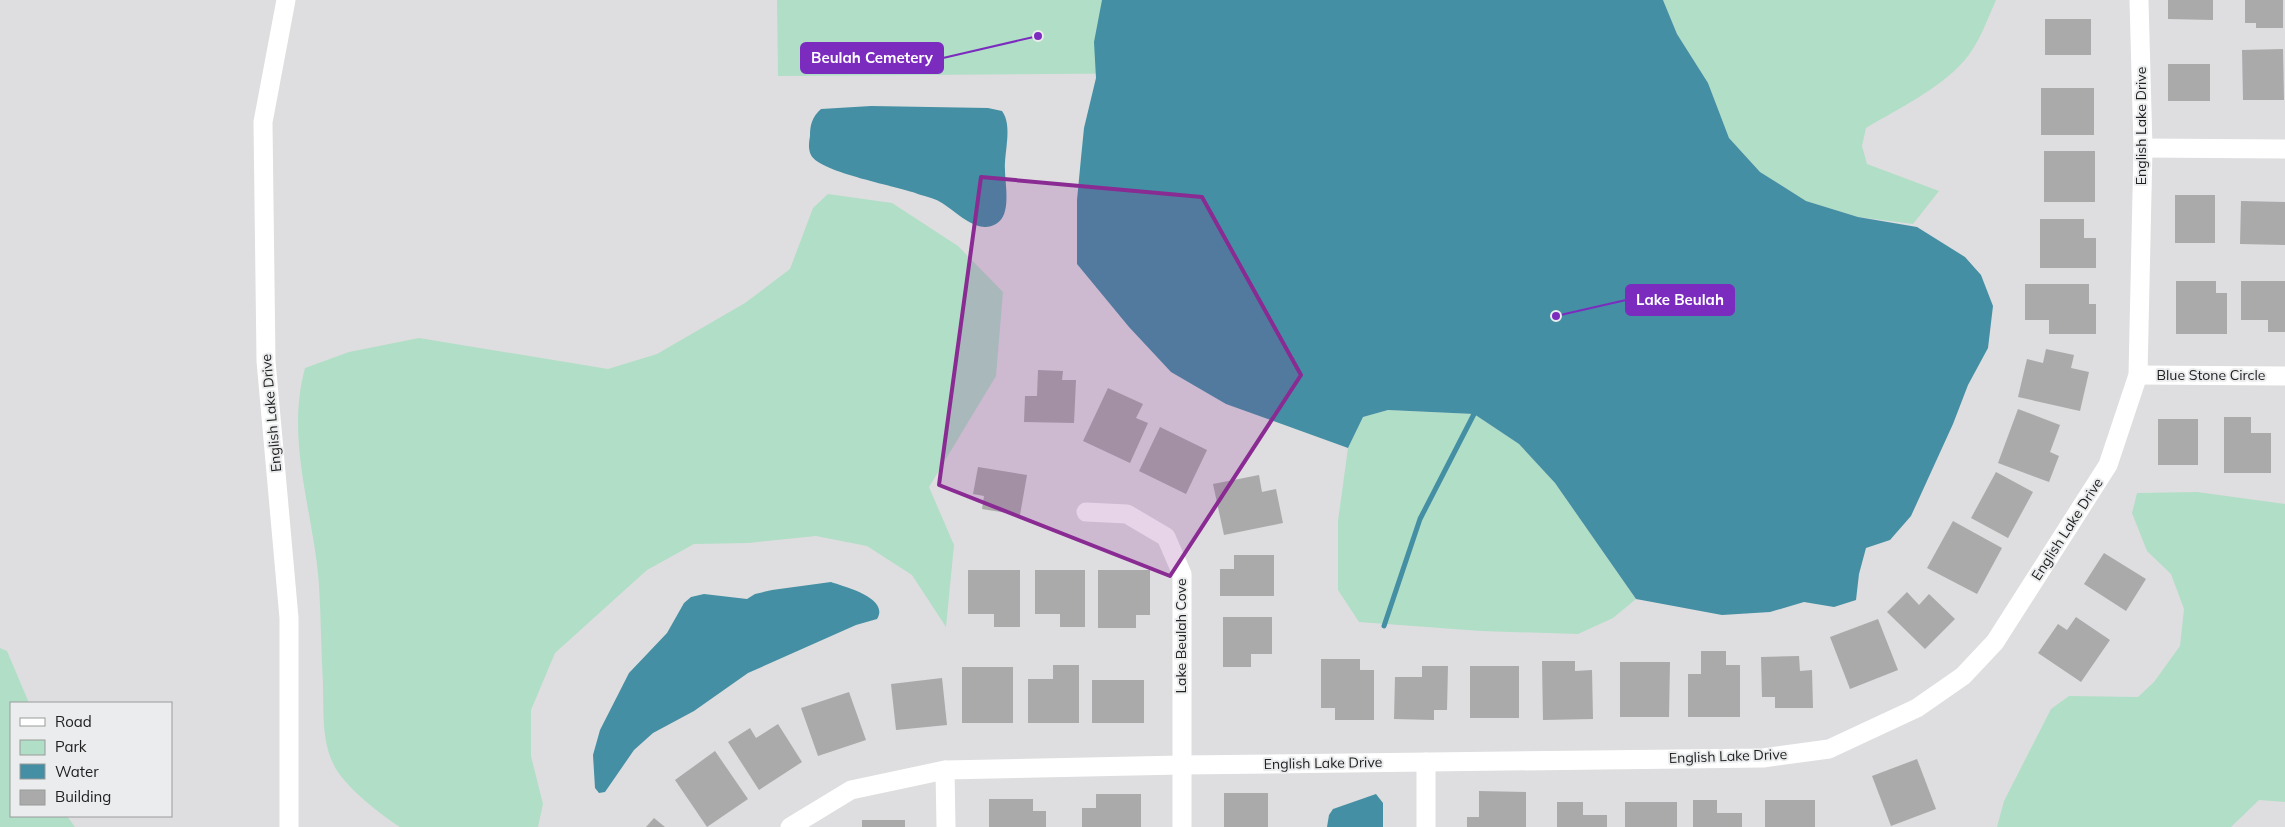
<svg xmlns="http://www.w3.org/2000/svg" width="2285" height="827" font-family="Mulish,sans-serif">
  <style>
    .green { fill: #b1dec6 }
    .water { fill: #448fa3 }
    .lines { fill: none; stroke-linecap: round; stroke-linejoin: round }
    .stream { stroke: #448fa3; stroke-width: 5 }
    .building { fill: #aaaaab }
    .minor { stroke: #fff; stroke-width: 19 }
    .marked { fill: #8a2a93; fill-opacity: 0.2; stroke: #8a2a93; stroke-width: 4; stroke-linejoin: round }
    .labels { text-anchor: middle; stroke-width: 4; stroke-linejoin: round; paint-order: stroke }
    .street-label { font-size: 14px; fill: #212122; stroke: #ebeced }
    .leader { fill: none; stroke: #7b2cbf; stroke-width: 2 }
    .callout-dot { fill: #7b2cbf; stroke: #ebeced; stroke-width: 2 }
    .callout { fill: #7b2cbf; stroke: #7b2cbf; stroke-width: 2 }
    .callout-label { font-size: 15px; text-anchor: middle; font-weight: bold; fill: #fff }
  </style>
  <rect width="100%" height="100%" fill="#dedee0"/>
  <g class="green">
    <polygon points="777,0 1298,0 1299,72 778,76"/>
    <path d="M1663,0H1996C1987,20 1979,44 1964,61C1938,90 1899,108 1866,128L1862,146L1867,164L1939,191L1913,224L1858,217L1806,201L1760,172L1729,138L1708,83L1677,34Z"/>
    <path d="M828,194L892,203L958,246L1003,292L996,376L929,487L954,545L946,627L912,575L867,546L816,536L748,543L694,544L647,570L555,653L531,710V756L543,804L538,827H400C380,814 349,790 336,769C321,743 324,712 323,684C321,651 321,618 319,585C314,512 285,442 305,368L349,352L419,338L608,369L657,354L745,303L790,269L813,208Z"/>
    <polygon points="1388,410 1474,414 1519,444 1555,483 1636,599 1613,618 1578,634 1481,631 1359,622 1338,590 1338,521 1348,448 1363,417"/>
    <polygon points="2197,492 2285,504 2285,802 2259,800 2231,827 1997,827 2004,801 2051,709 2069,696 2138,697 2154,682 2180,646 2184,609 2171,574 2147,551 2132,513 2137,493"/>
    <polygon points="0,648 7,651 29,703 11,703 11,816 67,816 75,827 0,827"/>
  </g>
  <g class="water">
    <polygon points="1102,0 1663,0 1677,34 1708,83 1729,138 1760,172 1806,201 1858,217 1917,227 1965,257 1981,275 1993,306 1988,348 1968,385 1953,424 1911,516 1890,540 1866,548 1859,574 1856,600 1834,607 1804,602 1770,612 1722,615 1636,599 1555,483 1519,444 1474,414 1388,410 1363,417 1348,448 1226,404 1171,372 1129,327 1077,264 1077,200 1081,158 1084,128 1096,78 1094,42"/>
    <path d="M871,106L988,108L1002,111C1013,126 1004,152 1005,170C1005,185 1012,215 996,224C977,235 957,212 942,203C936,199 928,197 921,195C899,186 820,173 811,155C808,149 809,142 810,136C810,125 812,117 821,109Z"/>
    <path d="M831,582C845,587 890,598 877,619L856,625L748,673L694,711L653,733L634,750L605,792L599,793L595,788L593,755L600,730L629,673L667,633L684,603L691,597L704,594L747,599L755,594L772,590Z"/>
    <polygon points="1376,794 1383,803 1383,827 1327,827 1329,815 1333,809"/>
  </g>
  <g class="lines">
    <polyline class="stream" points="1384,626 1420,519 1474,414 1474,408"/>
  </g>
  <g class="building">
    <polygon points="2168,0 2213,0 2213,20 2168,19"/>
    <polygon points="2245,0 2283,0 2283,28 2256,28 2256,23 2245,23"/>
    <rect x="2045" y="19" width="46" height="36"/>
    <polygon points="2283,49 2284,100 2243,100 2242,50"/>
    <rect x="2168" y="64" width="42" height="37"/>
    <rect x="2041" y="88" width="53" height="47"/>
    <rect x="2044" y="151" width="51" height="51"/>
    <rect x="2175" y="195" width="40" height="48"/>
    <polygon points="2241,201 2285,202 2285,245 2240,244"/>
    <polygon points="2040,219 2084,219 2084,238 2096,238 2096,268 2040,268"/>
    <polygon points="2176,281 2216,281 2216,293 2227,293 2227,334 2176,334"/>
    <polygon points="2241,281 2285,281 2285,332 2268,332 2268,320 2241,320"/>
    <polygon points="2025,284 2089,284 2089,304 2096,304 2096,334 2049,334 2049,320 2025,320"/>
    <polygon points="2046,349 2074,355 2071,368 2089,372 2080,411 2018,397 2027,359 2043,363"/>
    <polygon points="1038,370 1063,371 1062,380 1076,380 1074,423 1024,422 1025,396 1037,396"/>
    <polygon points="1108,388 1143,404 1136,418 1148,423 1130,463 1083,441"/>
    <polygon points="2018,409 2060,425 2050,452 2059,456 2049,482 1998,463"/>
    <polygon points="2224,417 2251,417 2251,433 2271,433 2271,473 2224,473"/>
    <rect x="2158" y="419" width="40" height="46"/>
    <polygon points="1160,427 1207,450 1186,494 1139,471"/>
    <polygon points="978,467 1027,475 1020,515 982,509 984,496 973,494"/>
    <polygon points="1996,472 2033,492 2008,538 1971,518"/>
    <polygon points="1259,475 1262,492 1276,489 1283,523 1224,535 1213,484"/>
    <polygon points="1953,521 2002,548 1977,594 1927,568"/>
    <polygon points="2104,553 2146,579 2126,611 2084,584"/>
    <polygon points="1234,555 1274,555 1274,596 1220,596 1220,569 1234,569"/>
    <polygon points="968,570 1020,570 1020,627 994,627 994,614 968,614"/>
    <polygon points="1035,570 1085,570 1085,627 1060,627 1060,614 1035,614"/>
    <polygon points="1098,570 1150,570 1150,615 1136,615 1136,628 1098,628"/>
    <polygon points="1907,592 1919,605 1929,594 1955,619 1925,649 1887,612"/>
    <polygon points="1223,617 1272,617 1272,654 1251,654 1251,667 1223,667"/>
    <polygon points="2076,617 2110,640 2081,682 2038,653 2058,624 2067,630"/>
    <polygon points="1878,619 1898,670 1850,689 1830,637"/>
    <polygon points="1701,651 1726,651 1726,665 1740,665 1740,717 1688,717 1688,674 1701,674"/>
    <polygon points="1799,656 1800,671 1812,670 1813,708 1775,708 1775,697 1762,697 1761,657"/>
    <polygon points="1321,659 1360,659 1360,670 1374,670 1374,720 1335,720 1335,708 1321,708"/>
    <polygon points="1542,661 1575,661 1575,671 1592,670 1593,719 1543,720"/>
    <polygon points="1620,662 1670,662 1669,717 1620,717"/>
    <polygon points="1053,665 1079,665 1079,723 1028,723 1028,679 1053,679"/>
    <polygon points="1422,666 1448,666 1447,710 1434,710 1434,720 1394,719 1395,677 1422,677"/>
    <rect x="1470" y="666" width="49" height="52"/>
    <rect x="962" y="667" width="51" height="56"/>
    <polygon points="942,678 947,725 896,730 891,684"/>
    <rect x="1092" y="680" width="52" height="43"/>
    <polygon points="849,692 866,740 818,756 801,708"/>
    <polygon points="778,724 802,762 759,790 728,742 750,728 756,738"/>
    <polygon points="715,751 748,799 707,827 675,780"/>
    <polygon points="1917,759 1936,809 1891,826 1872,776"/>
    <polygon points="1479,791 1526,792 1526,827 1467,827 1467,817 1479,817"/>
    <rect x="1224" y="793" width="44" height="34"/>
    <polygon points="1096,794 1141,794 1141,827 1082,827 1082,808 1096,808"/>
    <polygon points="989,799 1033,799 1033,811 1046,811 1046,827 989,827"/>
    <polygon points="1693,800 1717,800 1717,813 1742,813 1742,827 1693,827"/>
    <rect x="1765" y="800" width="50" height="27"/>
    <polygon points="1557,802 1583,802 1583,815 1607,815 1607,827 1557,827"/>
    <rect x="1625" y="802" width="52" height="25"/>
    <polygon points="654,818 665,827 646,827"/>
    <rect x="862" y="820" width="43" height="7"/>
  </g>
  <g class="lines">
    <g class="minor">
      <polyline points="286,0 263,122 266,361 289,618 289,827"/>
      <polyline points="2143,148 2285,149"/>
      <polyline points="2138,375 2285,376"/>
      <polyline points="1086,512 1127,514 1166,537 1182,574 1182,827"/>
      <polyline points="1426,762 1426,827"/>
      <polyline points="945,770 946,827"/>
      <polyline points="790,827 851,790 945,770 1181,765 1763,758 1829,749 1917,708 1963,676 1995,642 2108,465 2138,375 2143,148 2139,0"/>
    </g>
  </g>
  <path class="marked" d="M981,177L1202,197L1301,375L1170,576L939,485Z"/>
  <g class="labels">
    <g class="street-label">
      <text transform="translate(2141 126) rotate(-90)" y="5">English Lake Drive</text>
      <text x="2211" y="380">Blue Stone Circle</text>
      <text transform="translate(271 413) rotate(-95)" y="5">English Lake Drive</text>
      <text transform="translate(2067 529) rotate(-57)" y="5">English Lake Drive</text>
      <text transform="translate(1181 636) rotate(-90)" y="5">Lake Beulah Cove</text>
      <text transform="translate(1728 756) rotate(-2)" y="5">English Lake Drive</text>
      <text transform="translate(1323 763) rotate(-1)" y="5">English Lake Drive</text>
    </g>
  </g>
  <path class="leader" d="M1038 36L943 58M1556 316L1626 300"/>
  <g class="callout-dot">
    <circle cx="1038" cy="36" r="5"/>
    <circle cx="1556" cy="316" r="5"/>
  </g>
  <g class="callout">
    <rect x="801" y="43" width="142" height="30" rx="5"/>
    <rect x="1626" y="285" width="108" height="30" rx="5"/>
  </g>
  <g class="callout-label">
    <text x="872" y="63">Beulah Cemetery</text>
    <text x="1680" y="305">Lake Beulah</text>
  </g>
  <rect x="10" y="702" width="162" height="115" fill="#ebeced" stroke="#9a9b9c"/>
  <rect x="20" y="718" width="25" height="8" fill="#ffffff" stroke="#9a9b9c"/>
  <text x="55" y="727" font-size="15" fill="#212122">Road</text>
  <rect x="20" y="740" width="25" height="15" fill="#b1dec6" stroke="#9a9b9c"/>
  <text x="55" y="752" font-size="15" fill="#212122">Park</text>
  <rect x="20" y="764" width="25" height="15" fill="#448fa3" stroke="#9a9b9c"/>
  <text x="55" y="777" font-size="15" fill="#212122">Water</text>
  <rect x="20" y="790" width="25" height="15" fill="#aaaaab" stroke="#9a9b9c"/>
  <text x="55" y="802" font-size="15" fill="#212122">Building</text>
</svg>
